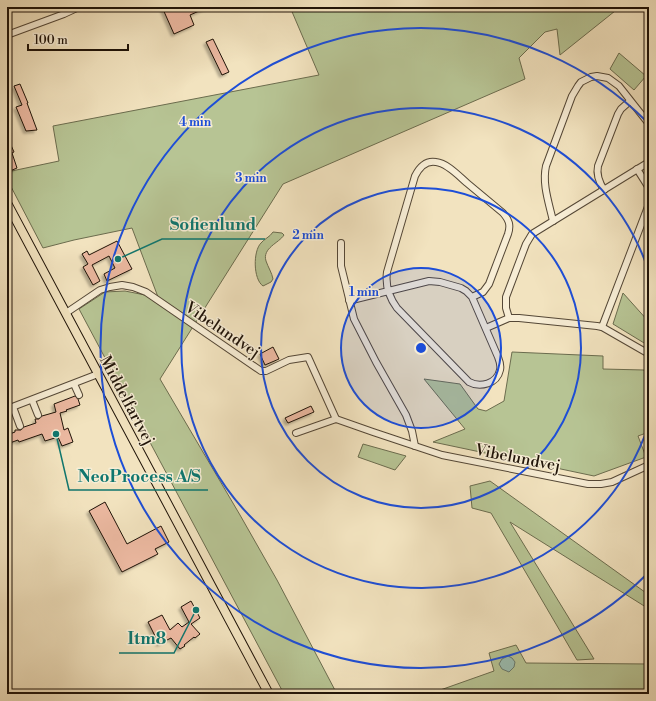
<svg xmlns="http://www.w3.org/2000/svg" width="656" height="701" font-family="'Libre Bodoni',serif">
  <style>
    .green { fill: #b7c494; stroke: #6b6c4e }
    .water { fill: #9bbeb2; stroke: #697a6e }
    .building { fill: #ebb8a0; stroke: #1f1308; filter: url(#shadow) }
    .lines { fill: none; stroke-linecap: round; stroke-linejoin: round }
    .minor-casing { stroke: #544736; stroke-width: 8 }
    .major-casing { stroke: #1f1308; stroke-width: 10 }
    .minor { stroke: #f7edd5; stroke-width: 6 }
    .major { stroke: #f2e3bf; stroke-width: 8 }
    .ring { fill: none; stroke: #1d4ed8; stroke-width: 2 }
    .labels { text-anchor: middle; stroke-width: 3; stroke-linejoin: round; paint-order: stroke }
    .street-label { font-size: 16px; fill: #1f1308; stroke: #f7edd5 }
    .centre { fill: #1d4ed8; stroke: #f7edd5; stroke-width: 2 }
    .ring-label { font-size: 12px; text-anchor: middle; font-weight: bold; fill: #1d4ed8; stroke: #f7edd5; stroke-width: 3; stroke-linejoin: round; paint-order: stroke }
    .leader { fill: none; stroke: #0f766e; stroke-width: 1.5 }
    .callout-dot { fill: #0f766e; stroke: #f7edd5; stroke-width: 1.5 }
    .callout-label { font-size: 17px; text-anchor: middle; font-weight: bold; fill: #0f766e; stroke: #f7edd5; stroke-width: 3; stroke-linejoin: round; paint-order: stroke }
  </style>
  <defs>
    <filter id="shadow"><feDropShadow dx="-2.5" dy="2.5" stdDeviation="1" flood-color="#0004"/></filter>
  </defs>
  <rect width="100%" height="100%" fill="#f2e3bf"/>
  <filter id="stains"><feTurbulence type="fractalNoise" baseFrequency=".005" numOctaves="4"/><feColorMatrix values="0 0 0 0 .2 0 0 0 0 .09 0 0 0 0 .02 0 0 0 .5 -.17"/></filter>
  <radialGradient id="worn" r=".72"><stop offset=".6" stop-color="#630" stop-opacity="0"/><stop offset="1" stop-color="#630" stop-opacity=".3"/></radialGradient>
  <g class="green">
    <polygon points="290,7 620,7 560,55 557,29 545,32 519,58 525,79 283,184 160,379 240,515 277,580 337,694 284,694 79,309 105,292 125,291 145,295 158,304 158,297 132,228 74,240 43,248 7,179 7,172 59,161 53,126 319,75"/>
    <polygon points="619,53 646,76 634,90 610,69"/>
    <path d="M273,232L282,233L284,235C279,243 262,248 266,261C268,267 272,273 273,279L271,282L263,286C253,279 253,251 261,243C264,239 270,237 273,232Z"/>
    <polygon points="623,293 649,322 649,346 613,324"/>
    <polygon points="512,352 603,356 603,369 644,370 649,383 649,432 638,436 646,457 594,476 433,442 465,429 424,379 460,384 478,409 486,411 504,401"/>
    <polygon points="363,444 406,456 395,470 358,457"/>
    <polygon points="490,481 649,595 649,609 510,522 594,659 577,660 491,513 472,508 470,486"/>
    <polygon points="516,645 526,663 649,664 649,694 429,694 494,671 489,653"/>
  </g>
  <polygon class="water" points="508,656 512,658 515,662 514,667 509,672 502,669 499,664 502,659"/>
  <g class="building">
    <polygon points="162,7 208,7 190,15 194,25 174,34"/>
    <polygon points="213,39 229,72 222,75 206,42"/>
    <polygon points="20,84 28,103 27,103 37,130 26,131 16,107 22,105 14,86"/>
    <polygon points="7,136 14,152 12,153 17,168 10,171 7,164"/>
    <polygon points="117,241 132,269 107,281 104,274 115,268 109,256 92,265 100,281 93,285 83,267 88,264 82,254 87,251 89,255"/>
    <polygon points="273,347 279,359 265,365 260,354"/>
    <polygon points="75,396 78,399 80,405 66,410 67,411 60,413 64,430 68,428 73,442 62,446 58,437 45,441 42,434 19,442 18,440 7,444 7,435 15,432 15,430 21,430 24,427 36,423 35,419 39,419 42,416 56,412 54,404"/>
    <polygon points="311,406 314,412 288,423 285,418"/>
    <polygon points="105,502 127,544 161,526 169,542 155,549 158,554 122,572 89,511"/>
    <polygon points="191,601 200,618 191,624 200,634 195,638 194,637 184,645 185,646 180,649 171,638 159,644 148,622 162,615 170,630 178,623 182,627 189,622 181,607"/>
  </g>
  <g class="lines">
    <g class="minor-casing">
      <g id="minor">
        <polyline points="7,35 64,14 79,7"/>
        <polyline points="637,169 649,188"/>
        <path d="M604,190C599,182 596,175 598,166L618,114L621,109L630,101"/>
        <path d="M553,221C549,203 542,184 546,166L572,96L578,86L581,82L591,77L597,76L608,78L619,86L649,124"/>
        <polyline points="341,243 341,266 354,319 376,362 406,415 412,431 415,446"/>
        <path d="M349,300H352L429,281L440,282L461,288L466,291L472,297L498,357C500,362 501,366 500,370C497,384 480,388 469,382L397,308C389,297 385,286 387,272L415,176C419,168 425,160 436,162C447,163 459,176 467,183C479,193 491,203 503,213C509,220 511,225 508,234L489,284L483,292L472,297"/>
        <polyline points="66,313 100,290 110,287 122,285 133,287 146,292 261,371 266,371 289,360 308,357 336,419"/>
        <polyline points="509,318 506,308 506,297 526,244 532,234 649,162"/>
        <polyline points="602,327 649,204"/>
        <polyline points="486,328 509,318 519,318 597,326 602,327 649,354"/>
        <polyline points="74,384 79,395"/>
        <polyline points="32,400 38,415"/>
        <polyline points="13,407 20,426"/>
        <polyline points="7,409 98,374"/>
        <polyline points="296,433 336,419 373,432 442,455 588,484 601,484 612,482 649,465"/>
      </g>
    </g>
    <g class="major-casing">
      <polyline id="major" points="7,203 269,694"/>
    </g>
    <use href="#minor" class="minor"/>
    <use href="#major" class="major"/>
  </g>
  <circle cx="421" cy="348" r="80" fill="#1d4ed8" fill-opacity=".12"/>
  <g class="ring">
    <circle cx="421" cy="348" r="80"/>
    <circle cx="421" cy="348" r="160"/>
    <path d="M649 424A240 240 0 1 1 649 272"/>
    <path d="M647 574A320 320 0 1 1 647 122"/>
  </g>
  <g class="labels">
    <g class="street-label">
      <text transform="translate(223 329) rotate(34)" y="6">Vibelundvej</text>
      <text transform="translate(128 400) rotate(62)" y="6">Middelfartvej</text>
      <text transform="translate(518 457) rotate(11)" y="6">Vibelundvej</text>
    </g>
  </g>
  <circle cx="421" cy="348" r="6" class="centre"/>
  <g class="ring-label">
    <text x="195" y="126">4 min</text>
    <text x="251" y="182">3 min</text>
    <text x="308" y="239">2 min</text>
    <text x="364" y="296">1 min</text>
  </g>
  <path class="leader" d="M118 259L162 239H265M56 434L69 490H208M196 610L174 653H119"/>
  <g class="callout-dot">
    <circle cx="118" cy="259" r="4"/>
    <circle cx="56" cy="434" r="4"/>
    <circle cx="196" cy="610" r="4"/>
  </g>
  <g class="callout-label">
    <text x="213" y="230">Sofienlund</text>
    <text x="139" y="482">NeoProcess A/S</text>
    <text x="147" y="644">Itm8</text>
  </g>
  <rect width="656" height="701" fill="none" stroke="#f2e3bf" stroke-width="24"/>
  <rect x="8" y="8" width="640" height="685" fill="none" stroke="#1f1308" stroke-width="2"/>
  <rect x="12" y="12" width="632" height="677" fill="none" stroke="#1f1308"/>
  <path d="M28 44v6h100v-6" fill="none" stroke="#1f1308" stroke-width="2"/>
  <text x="34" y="44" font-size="12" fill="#1f1308" stroke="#f7edd5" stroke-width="3" paint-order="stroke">100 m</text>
  <rect width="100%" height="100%" filter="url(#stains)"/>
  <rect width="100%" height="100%" fill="url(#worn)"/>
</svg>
